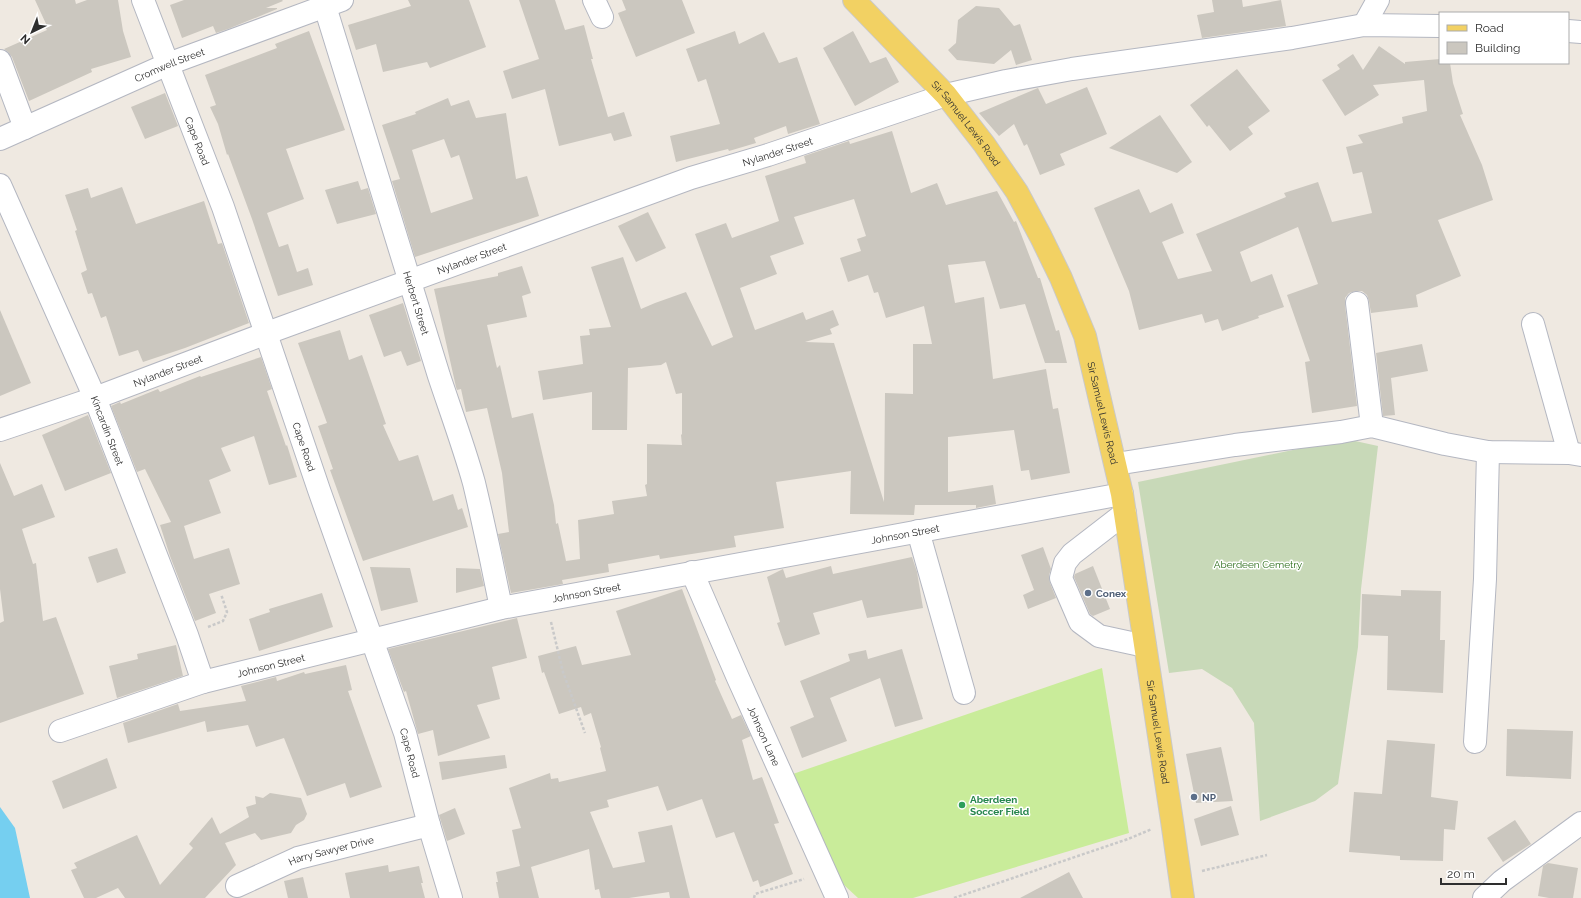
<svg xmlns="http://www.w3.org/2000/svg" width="1581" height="898" font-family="Raleway,sans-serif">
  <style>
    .cemetery { fill: #c8d9b8 }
    .pitch { fill: #c9ec9a }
    .water { fill: #75cff0 }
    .building { fill: #cbc7bf; fill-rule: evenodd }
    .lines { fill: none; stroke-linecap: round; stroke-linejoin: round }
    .minor-casing { stroke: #b4b7c1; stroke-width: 24 }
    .major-casing { stroke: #c9c9c9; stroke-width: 24 }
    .path { stroke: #c9c9c9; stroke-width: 2.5; stroke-dasharray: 3 2; stroke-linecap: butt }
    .minor { stroke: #fff; stroke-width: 22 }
    .major { stroke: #f2d163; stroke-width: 22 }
    .service-dot { fill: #5c6f8a; stroke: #fff; stroke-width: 1.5 }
    .leisure-dot { fill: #2e9e5b; stroke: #fff; stroke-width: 1.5 }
    .labels { text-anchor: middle; stroke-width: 3; stroke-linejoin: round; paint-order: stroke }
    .street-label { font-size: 10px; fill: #2e2e2e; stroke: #fff }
    .park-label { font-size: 10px; fill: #2c6e1b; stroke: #fff }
    .service-label { font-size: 10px; font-weight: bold; fill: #4e5e75; stroke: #fff; text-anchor: start }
    .leisure-label { font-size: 10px; font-weight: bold; fill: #27864d; stroke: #fff; text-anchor: start }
  </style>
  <rect width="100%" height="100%" fill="#efe9e1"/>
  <polygon class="cemetery" points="1346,439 1378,446 1361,589 1358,647 1338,784 1315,801 1260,821 1254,723 1232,688 1202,669 1169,673 1138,482"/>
  <polygon class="pitch" points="1102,668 1129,833 913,898 858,898 829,871 787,776"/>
  <polygon class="water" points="0,807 15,828 30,898 0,898"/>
  <g class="building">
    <polygon points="35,0 75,0 76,4 87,0 118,0 123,31 131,57 91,69 92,72 29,101 12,57 8,52 4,49 47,30 45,27 47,26"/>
    <polygon points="184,0 282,0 283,1 266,8 277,8 277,9 228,29 216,33 213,26 182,38 170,5"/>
    <polygon points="408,0 469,0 486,47 430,68 427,62 383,72 376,44 356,50 348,25 411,6"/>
    <polygon points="519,0 555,0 565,30 584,25 593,59 591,59 608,117 624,112 632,136 614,141 611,133 559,146 545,89 512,99 503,71 539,59"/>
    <polygon points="622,0 682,0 695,33 636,57 618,13 626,10"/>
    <polygon points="1212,0 1242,0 1243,7 1281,0 1286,26 1202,38 1197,15 1214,12"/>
    <polygon points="976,6 999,8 1014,26 1020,24 1032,60 1016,65 1011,50 994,64 957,60 948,50 956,43 958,20"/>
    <polygon points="309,31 345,130 286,149 304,199 267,213 279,247 288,244 297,272 308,268 313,285 278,296 252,219 228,154 227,155 218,124 210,107 216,105 205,75 277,48 275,44"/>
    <polygon points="735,31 739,44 764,32 779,63 797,57 820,124 788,134 786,126 754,138 756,143 729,151 728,149 676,162 670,136 720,124 706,79 698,82 686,49"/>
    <polygon points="853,31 870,63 886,57 899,82 855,106 823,48"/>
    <polygon points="1379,46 1405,64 1405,62 1440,59 1440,63 1450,63 1453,83 1463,114 1460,115 1482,165 1493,200 1438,220 1461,276 1416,295 1418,307 1371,313 1369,301 1367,295 1362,291 1356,291 1349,293 1345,298 1345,305 1357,406 1312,413 1305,362 1310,361 1287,295 1318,284 1298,227 1240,252 1251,282 1272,274 1284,307 1258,316 1259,318 1222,331 1218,319 1205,323 1202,314 1139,330 1129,291 1094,208 1139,189 1150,213 1172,203 1184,233 1162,242 1178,279 1212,271 1196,234 1286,197 1284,193 1318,182 1332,222 1372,213 1362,172 1353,174 1346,147 1363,143 1358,135 1403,123 1402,117 1427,111 1424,80 1373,85 1379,95 1345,116 1322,80 1340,69 1337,65 1353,54 1363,70"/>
    <polygon points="1237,69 1270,111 1248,127 1253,134 1230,151 1209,125 1207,127 1190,105"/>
    <polygon points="1087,87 1107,134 1060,154 1065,165 1040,175 1027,144 1024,146 1014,124 999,136 979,113 1038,88 1046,104"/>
    <polygon points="165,93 178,126 145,139 131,107"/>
    <path d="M448,98L451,106L469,100L476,118L506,113L516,179L527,176L539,216L415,257L392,181L400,179L382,125L416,114L415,112ZM444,139L451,158L459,155L473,199L431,213L412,150Z"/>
    <polygon points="1160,115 1192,162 1177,173 1109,148"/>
    <path d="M892,131L911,193L937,183L946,205L997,191L1014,222L1016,221L1038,278H1040L1056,331L1059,330L1067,363H1045L1025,304L1000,309L985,261L948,265L955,303L984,297L993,379L1046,369L1053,409L1058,408L1070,473L1031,480L1029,470L1021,471L1014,430L948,437V492L993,485L996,504L976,508V505H915L914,515L850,514L851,471L776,482L784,528L734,536L736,547L660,559L659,555L608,564L609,572L562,580L563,584L511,593L498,534L509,532L502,473L487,408L466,412L461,389L457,390L456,387L434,289L498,276V273L522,266L531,293L522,296L527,317L487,325L497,368L500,365L512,418L533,413L554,505L556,524L558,523L566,561L580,559L578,520L614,514L612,501L647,496L645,485L647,484V444L682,445L681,435L682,434V393L676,394L666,362L661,365L628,368L627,430H592V392L543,400L538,371L583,364L580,336L590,335L589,329L611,327L591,267L623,257L641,309L655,303L686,292L712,346L733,337L695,234L726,223L732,238L779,221L765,176L806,163L804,156L849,141L850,144ZM854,199L866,236L857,239L861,251L840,258L848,282L868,275L874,293L878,292L886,318L924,306L932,344H913V394L885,393L884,502L834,343L805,342L832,334L830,329L839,325L833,310L806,320L803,312L755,330L740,288L777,274L770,256L804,244L794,217Z"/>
    <polygon points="358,181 361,190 368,188 376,214 337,224 325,190"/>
    <polygon points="122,187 136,224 204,201 218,244 222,243 249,323 185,348 143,362 138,350 119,356 106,316 101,318 92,293 88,294 81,273 87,270 75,231 77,230 65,195 88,188 91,198"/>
    <polygon points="648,212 666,248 636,262 618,226"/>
    <polygon points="403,303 421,361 407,366 401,351 384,357 369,315"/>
    <polygon points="0,310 31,383 0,396"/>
    <polygon points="340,330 349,360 362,355 386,424 383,425 399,461 418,455 433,501 453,494 458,510 462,508 468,527 363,561 330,470 333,469 318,426 327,423 298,343"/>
    <polygon points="1422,344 1428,371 1391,378 1395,415 1383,416 1376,353"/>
    <polygon points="261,357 272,389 267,391 286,446 287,445 297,477 269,485 254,436 221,448 231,471 209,480 221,513 184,526 194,559 229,548 240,584 209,594 216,613 195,621 170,556 160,525 171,522 145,469 137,472 111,406 120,402 121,404 158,389 160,392 200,376 201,377"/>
    <polygon points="88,415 111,473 65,491 42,435"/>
    <polygon points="0,463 14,496 42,484 55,517 22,529 33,564 36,563 43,621 56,617 84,694 0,723 0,623 4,621 0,589"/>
    <polygon points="1043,547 1051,569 1049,575 1050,583 1056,598 1028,609 1023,595 1034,590 1021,555"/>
    <polygon points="117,548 126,573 97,583 88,557"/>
    <polygon points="912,557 917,572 923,608 867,618 862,600 813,613 820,634 785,646 777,623 780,622 767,577 783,569 786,578 831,566 833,574"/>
    <polygon points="1093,566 1110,609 1093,616 1090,614 1074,577 1075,574"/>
    <polygon points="370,567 410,568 418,602 381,611"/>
    <polygon points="456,568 480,569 484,586 456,593"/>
    <polygon points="682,589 716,680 715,681 732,719 741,715 751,736 742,740 753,780 762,777 779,823 774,824 793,874 760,887 758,880 753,882 734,832 716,838 702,799 667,811 658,786 607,800 609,807 590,812 613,868 645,862 638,832 672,825 690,898 670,898 669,892 629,898 601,898 599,889 595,890 589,849 531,867 539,898 499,898 496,882 498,882 496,872 520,866 512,830 521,828 509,788 550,773 551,779 558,778 559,782 606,771 600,748 601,747 591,713 584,716 581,707 559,714 544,672 542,673 538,656 576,646 582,665 631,655 616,611"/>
    <polygon points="1401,590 1441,591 1440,640 1445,640 1443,693 1387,690 1388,636 1361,635 1362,594 1401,596"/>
    <polygon points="322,593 333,627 259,651 249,619 270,612 269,609"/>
    <polygon points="517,618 527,658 492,667 500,699 477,705 490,738 438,756 433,730 418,734 406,691 404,692 388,649"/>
    <polygon points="176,645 183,676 117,698 109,666 138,659 137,654"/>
    <polygon points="902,649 923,719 895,727 880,678 830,698 847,741 802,758 790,727 814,717 800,681 850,661 848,654 866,650 868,659"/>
    <polygon points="346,665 352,690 348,691 382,787 350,798 345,783 307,796 284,738 256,747 248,725 207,732 205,721 128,743 123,723 178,704 180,711 246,701 241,686 276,677 277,681 304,672 305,674"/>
    <polygon points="1507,729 1573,731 1571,779 1506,776"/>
    <polygon points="1387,740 1435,744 1431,797 1458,801 1455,830 1444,829 1443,861 1400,860 1400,856 1349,852 1354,792 1382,794"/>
    <polygon points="1221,747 1233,801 1196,803 1186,754"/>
    <polygon points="505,755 507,768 442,780 439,762"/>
    <polygon points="107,758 117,788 63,809 52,781"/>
    <polygon points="270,793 301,798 307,814 304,820 296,825 291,833 261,840 255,833 225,843 236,865 205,898 125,898 118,888 96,898 84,898 71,870 77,868 74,863 137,835 160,885 193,848 189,844 212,817 220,834 249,817 246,807 256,804 255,796 263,798"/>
    <polygon points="1231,806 1239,835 1201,846 1194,819"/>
    <polygon points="455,808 465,834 447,841 439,815"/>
    <polygon points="1515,820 1531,844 1503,862 1487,838"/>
    <polygon points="1548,863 1578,868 1573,898 1549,898 1538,896 1543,866"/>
    <polygon points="388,865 389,872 419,866 423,883 421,883 425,898 350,898 345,873"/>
    <polygon points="1069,872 1083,898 1020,898"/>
    <polygon points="303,877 308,898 288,898 284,881"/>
  </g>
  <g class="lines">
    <g class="minor-casing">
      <g id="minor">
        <path id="s1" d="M143,0L223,207L319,490L405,733L429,825L451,898"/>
        <path id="s2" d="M323,0L439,376C451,412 464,447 474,483C484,525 493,567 501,608"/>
        <polyline points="594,0 602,17"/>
        <polyline points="1364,25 1378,0"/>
        <polyline points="1568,31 1581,32"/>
        <polyline points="0,61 25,128"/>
        <path id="s3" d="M0,139L168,64L342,0"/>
        <path id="s4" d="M0,185L95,398L187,635L203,682"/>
        <polyline points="1357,303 1372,426"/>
        <polyline points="1533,324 1569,453"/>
        <path id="s5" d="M0,430L95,398L267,333L691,178L768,155L946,95L1006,81L1072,69L1292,38L1364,25L1440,26"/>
        <polyline points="1116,464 1235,445 1341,432 1372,426 1445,444 1488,452 1569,453 1581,455"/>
        <polyline points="1125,513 1072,554 1065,563 1061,578 1080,622 1099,636 1145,646"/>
        <polyline points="918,531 964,693"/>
        <path id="s6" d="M692,572L738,678L837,898"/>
        <path id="s7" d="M60,731L203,682L501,608L1122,494"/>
        <polyline points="1475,742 1485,579 1488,452"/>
        <path id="s8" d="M237,886L298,858L429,825"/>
        <polyline points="1484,898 1502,881 1581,823"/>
      </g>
    </g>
    <g class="major-casing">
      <g id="major">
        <path id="s9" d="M854,0L946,95L984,144L1017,192L1041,237L1061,278L1085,336L1122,494L1172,821L1183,898"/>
      </g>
    </g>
    <g class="path">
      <polyline points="551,622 563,672 585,733"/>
      <polyline points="208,627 223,621 227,612 221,594"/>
      <polyline points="1202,871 1267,855"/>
      <polyline points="754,898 755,894 804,879"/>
      <polyline points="954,898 1128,839 1152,829"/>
    </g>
    <use href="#minor" class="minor"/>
    <use href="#major" class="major"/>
  </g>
  <g class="service-dot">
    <circle cx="1088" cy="593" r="4"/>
    <circle cx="1194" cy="797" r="4"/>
  </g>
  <circle class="leisure-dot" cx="962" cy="805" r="4"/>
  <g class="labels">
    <g class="street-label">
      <text dy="4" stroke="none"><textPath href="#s3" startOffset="185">Cromwell Street</textPath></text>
      <text dy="4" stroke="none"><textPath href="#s9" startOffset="167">Sir Samuel Lewis Road</textPath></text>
      <text dy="4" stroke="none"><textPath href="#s1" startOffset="151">Cape Road</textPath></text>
      <text dy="4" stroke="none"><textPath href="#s5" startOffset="826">Nylander Street</textPath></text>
      <text dy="4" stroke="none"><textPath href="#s5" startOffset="502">Nylander Street</textPath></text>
      <text dy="4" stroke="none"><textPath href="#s2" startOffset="317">Herbert Street</textPath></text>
      <text dy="4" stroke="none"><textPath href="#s5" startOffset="178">Nylander Street</textPath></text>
      <text dy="4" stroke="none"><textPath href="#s9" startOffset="491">Sir Samuel Lewis Road</textPath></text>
      <text dy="4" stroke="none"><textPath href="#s4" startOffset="268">Kincardin Street</textPath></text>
      <text dy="4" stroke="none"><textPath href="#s1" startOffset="475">Cape Road</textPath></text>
      <text dy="4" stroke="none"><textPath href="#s7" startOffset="869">Johnson Street</textPath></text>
      <text dy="4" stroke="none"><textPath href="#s7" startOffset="545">Johnson Street</textPath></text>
      <text dy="4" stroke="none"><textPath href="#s7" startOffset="221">Johnson Street</textPath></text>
      <text dy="4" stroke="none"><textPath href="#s9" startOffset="815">Sir Samuel Lewis Road</textPath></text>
      <text dy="4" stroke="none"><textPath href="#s6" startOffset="179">Johnson Lane</textPath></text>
      <text dy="4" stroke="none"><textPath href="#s1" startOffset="799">Cape Road</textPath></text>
      <text dy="4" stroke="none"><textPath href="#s8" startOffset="101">Harry Sawyer Drive</textPath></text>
    </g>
    <g class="park-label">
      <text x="1258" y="568">Aberdeen Cemetry</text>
    </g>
    <g class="service-label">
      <text x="1096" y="597">Conex</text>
      <text x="1202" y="801">NP</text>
    </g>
    <g class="leisure-label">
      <text x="970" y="803">Aberdeen<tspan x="970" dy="12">Soccer Field</tspan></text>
    </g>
  </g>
  <rect x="1439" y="12" width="130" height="52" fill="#ffffff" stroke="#ababab"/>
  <rect x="1447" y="25" width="20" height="6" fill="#f2d163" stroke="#ababab"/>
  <text x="1475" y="32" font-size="12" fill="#2e2e2e">Road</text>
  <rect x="1447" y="42" width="20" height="12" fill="#cbc7bf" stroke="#ababab"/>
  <text x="1475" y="52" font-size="12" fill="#2e2e2e">Building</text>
  <g transform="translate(32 32) rotate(223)" stroke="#ffffff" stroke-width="3" paint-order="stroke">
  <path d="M0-3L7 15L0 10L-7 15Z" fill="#2e2e2e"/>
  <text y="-6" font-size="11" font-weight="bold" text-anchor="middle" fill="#2e2e2e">N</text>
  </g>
  <path d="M1441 878v6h65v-6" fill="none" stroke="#2e2e2e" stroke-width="2"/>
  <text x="1447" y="878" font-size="12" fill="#2e2e2e" stroke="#ffffff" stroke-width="3" paint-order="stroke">20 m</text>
</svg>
